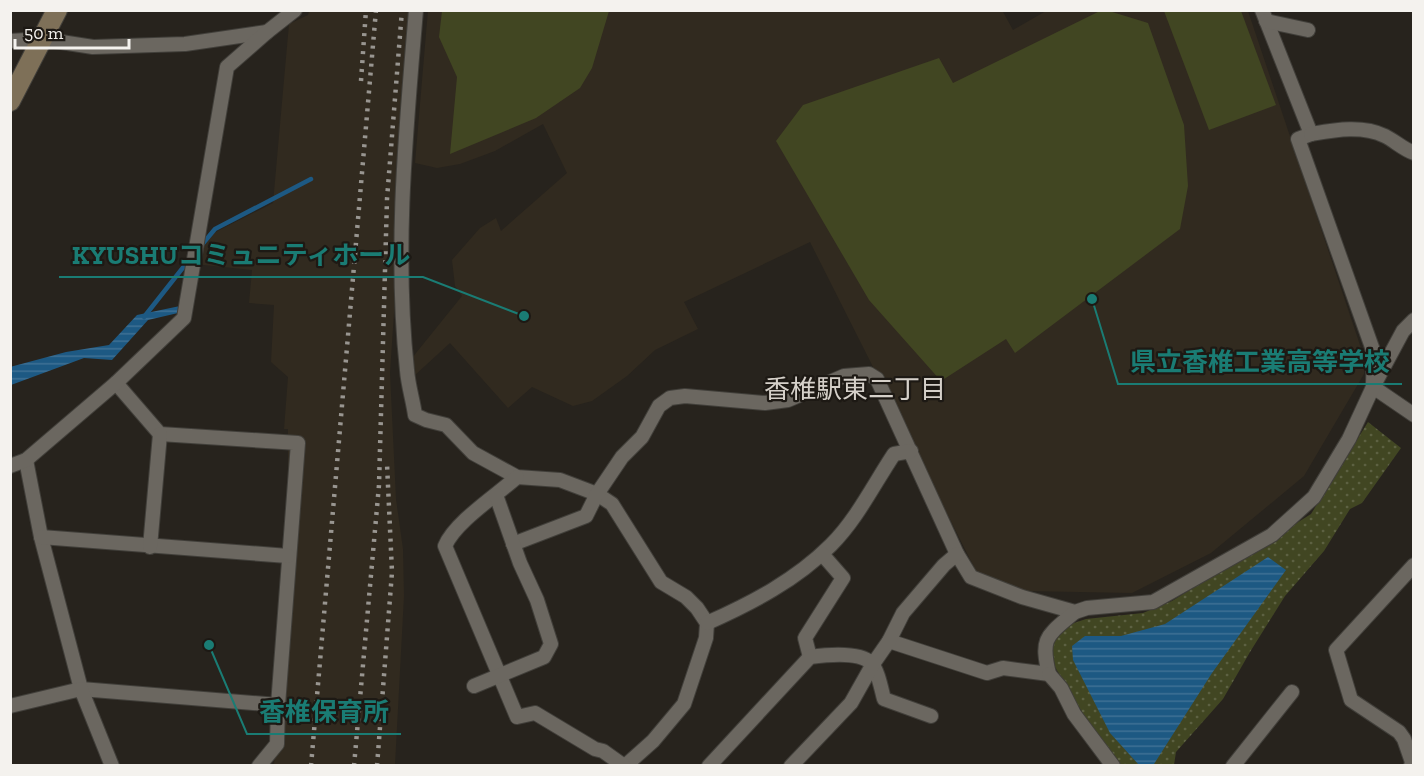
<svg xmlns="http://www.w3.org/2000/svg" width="1424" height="776" font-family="'Zilla Slab','Noto Sans JP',serif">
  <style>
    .built { fill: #312a1f }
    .green { fill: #414622 }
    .park { fill: url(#park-dots) }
    .water { fill: url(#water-rules) }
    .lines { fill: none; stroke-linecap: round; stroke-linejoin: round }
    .stream { stroke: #1d5983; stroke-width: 4.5 }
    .street-casing { stroke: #413f3a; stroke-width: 16 }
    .secondary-casing { stroke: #413f3a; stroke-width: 22 }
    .street { stroke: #6b6760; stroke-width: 14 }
    .secondary { stroke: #7e7058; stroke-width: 20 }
    .rail { stroke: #999691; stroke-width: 4.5; stroke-dasharray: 3 6; stroke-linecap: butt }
    .labels { text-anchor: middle; stroke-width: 4.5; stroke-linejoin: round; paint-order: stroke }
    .neighbourhood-label { font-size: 26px; fill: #d5d0c9; stroke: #1d1914 }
    .leader { fill: none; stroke: #1a7c74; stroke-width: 2 }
    .callout-dot { fill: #1a7c74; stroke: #1d1914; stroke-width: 2 }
    .callout-label { font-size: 26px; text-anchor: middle; font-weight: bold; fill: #1a7c74; stroke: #1d1914; stroke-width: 4.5; stroke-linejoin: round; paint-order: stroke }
  </style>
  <defs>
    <pattern id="park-dots" width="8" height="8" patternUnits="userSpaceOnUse" patternTransform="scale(1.5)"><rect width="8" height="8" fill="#414622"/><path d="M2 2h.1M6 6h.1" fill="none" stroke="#5d6142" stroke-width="1.8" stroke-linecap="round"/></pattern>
    <pattern id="water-rules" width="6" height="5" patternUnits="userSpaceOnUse" patternTransform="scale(1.5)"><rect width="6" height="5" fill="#1d5983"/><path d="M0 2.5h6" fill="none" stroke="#3e7195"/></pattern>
  </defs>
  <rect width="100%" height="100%" fill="#27231d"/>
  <g class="built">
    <polygon points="428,10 1002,10 1013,30 1046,11 1248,11 1364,357 1364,374 1304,476 1211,553 1132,593 1025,591 976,571 810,242 684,302 698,329 655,350 627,376 592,401 573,406 532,387 508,408 450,343 414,376 412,358 462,296 455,286 452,260 480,228 496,218 501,231 567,173 543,124 495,151 460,164 437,168 415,163"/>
    <polygon points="309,11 414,11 390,373 396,499 403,549 404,596 395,765 274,765 288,556 288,429 284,429 288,377 271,362 274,305 249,303 252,270 194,264 198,241 273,203 289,24 308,15"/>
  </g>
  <g class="green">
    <polygon points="1102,10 1109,11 1148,23 1184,125 1188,186 1180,229 1015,353 1006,339 941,381 869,300 776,141 803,105 939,58 953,83"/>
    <polygon points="442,11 442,10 609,11 592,68 580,88 536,118 450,154 457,77 439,37"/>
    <polygon points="1164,11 1241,11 1276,105 1209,130"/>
  </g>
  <polygon class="park" points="1368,422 1401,448 1362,503 1350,509 1324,551 1285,596 1250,652 1223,699 1176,752 1174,765 1120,765 1106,752 1055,667 1051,643 1071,624 1086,619 1143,613 1172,601 1311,514"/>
  <g class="water">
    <polygon points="180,306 178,313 148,320 112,360 84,358 11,385 10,367 66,352 109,345 137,315"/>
    <polygon points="1268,557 1286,570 1212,673 1154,764 1139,765 1110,733 1073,660 1072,646 1085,636 1121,636 1165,624"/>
  </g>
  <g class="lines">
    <g class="stream">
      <polyline points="200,247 215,229 311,179"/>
      <polyline points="144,317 189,260"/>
    </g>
    <g class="street-casing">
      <g id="street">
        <path d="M416,10C406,130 394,250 407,370C408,385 413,400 415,415L426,420L446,425L473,453L517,477L560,480L597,494L612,504L661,582L686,597L697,608L707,623L706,638L684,704L653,741L625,766"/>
        <polyline points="1262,10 1311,134 1298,139 1374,353 1373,384"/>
        <polyline points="1266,21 1308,30"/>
        <polyline points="10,41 42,39 93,47 185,44 267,32"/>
        <path d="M1311,134C1335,130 1362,125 1385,136C1395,141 1403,149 1414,153"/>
        <polyline points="116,383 160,434 298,443 278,705 277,744 259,766"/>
        <polyline points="1373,387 1414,415"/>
        <polyline points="26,460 41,537 81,689 278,705"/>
        <polyline points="10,466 26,460 116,383 184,318 227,67 267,32 295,10"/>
        <path d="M517,477C497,495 455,522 445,546L517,717L535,713L595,749L603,751L624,766"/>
        <polyline points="41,537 288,556"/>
        <polyline points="513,544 586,516 597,494 622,457 642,437 659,406 670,398 685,396 765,403 788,400 844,376 869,374 877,379 957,554 971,577 1022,597 1075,612 1087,608 1153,602 1272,535 1314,497 1349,439 1373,387 1403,331 1414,320"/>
        <polyline points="150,547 160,434"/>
        <path d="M707,623C752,603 796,580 831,545C857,519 874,484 894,454L911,451"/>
        <path d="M889,641L987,673L1003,668L1049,674C1040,637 1047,636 1075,612"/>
        <polyline points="810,657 805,638 843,578 822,554"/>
        <polyline points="1049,674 1061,688 1074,714 1113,766"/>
        <polyline points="474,686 544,657 551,644 537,600 520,563 496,495"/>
        <polyline points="10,706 81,689 112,766"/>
        <path d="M709,766L810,657C825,655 859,651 871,663C878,670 881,688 884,699L931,716"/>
        <polyline points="791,766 851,703 873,664 889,641 903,613 944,565 957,554"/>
        <polyline points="1233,766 1292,692"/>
        <polyline points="1411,766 1412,762 1404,739 1399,732 1351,700 1336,650 1414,565"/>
      </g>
    </g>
    <g class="secondary-casing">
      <polyline id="secondary" points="10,101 57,10"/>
    </g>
    <use href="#street" class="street"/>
    <use href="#secondary" class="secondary"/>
    <g class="rail">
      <polyline points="361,81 366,10"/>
      <polyline points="311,766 376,10"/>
      <polyline points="354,766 379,485 387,199 402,10"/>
      <polyline points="377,766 392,572 387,464"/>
    </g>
  </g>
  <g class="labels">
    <g class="neighbourhood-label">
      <text x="855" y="398">香椎駅東二丁目</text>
    </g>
  </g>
  <path class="leader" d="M524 316L423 277H59M1092 299L1118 384H1402M209 645L247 734H401"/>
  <g class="callout-dot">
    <circle cx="524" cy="316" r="6"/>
    <circle cx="1092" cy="299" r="6"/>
    <circle cx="209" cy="645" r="6"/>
  </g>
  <g class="callout-label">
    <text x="241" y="264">KYUSHUコミュニティホール</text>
    <text x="1260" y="371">県立香椎工業高等学校</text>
    <text x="324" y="721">香椎保育所</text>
  </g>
  <rect width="1424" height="776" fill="none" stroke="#f4f2ee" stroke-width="24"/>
  <path d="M15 39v9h114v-9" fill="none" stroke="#f4f2ee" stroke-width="3"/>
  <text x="24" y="39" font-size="18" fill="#f4f2ee" stroke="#1d1914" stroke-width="4.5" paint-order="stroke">50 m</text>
</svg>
